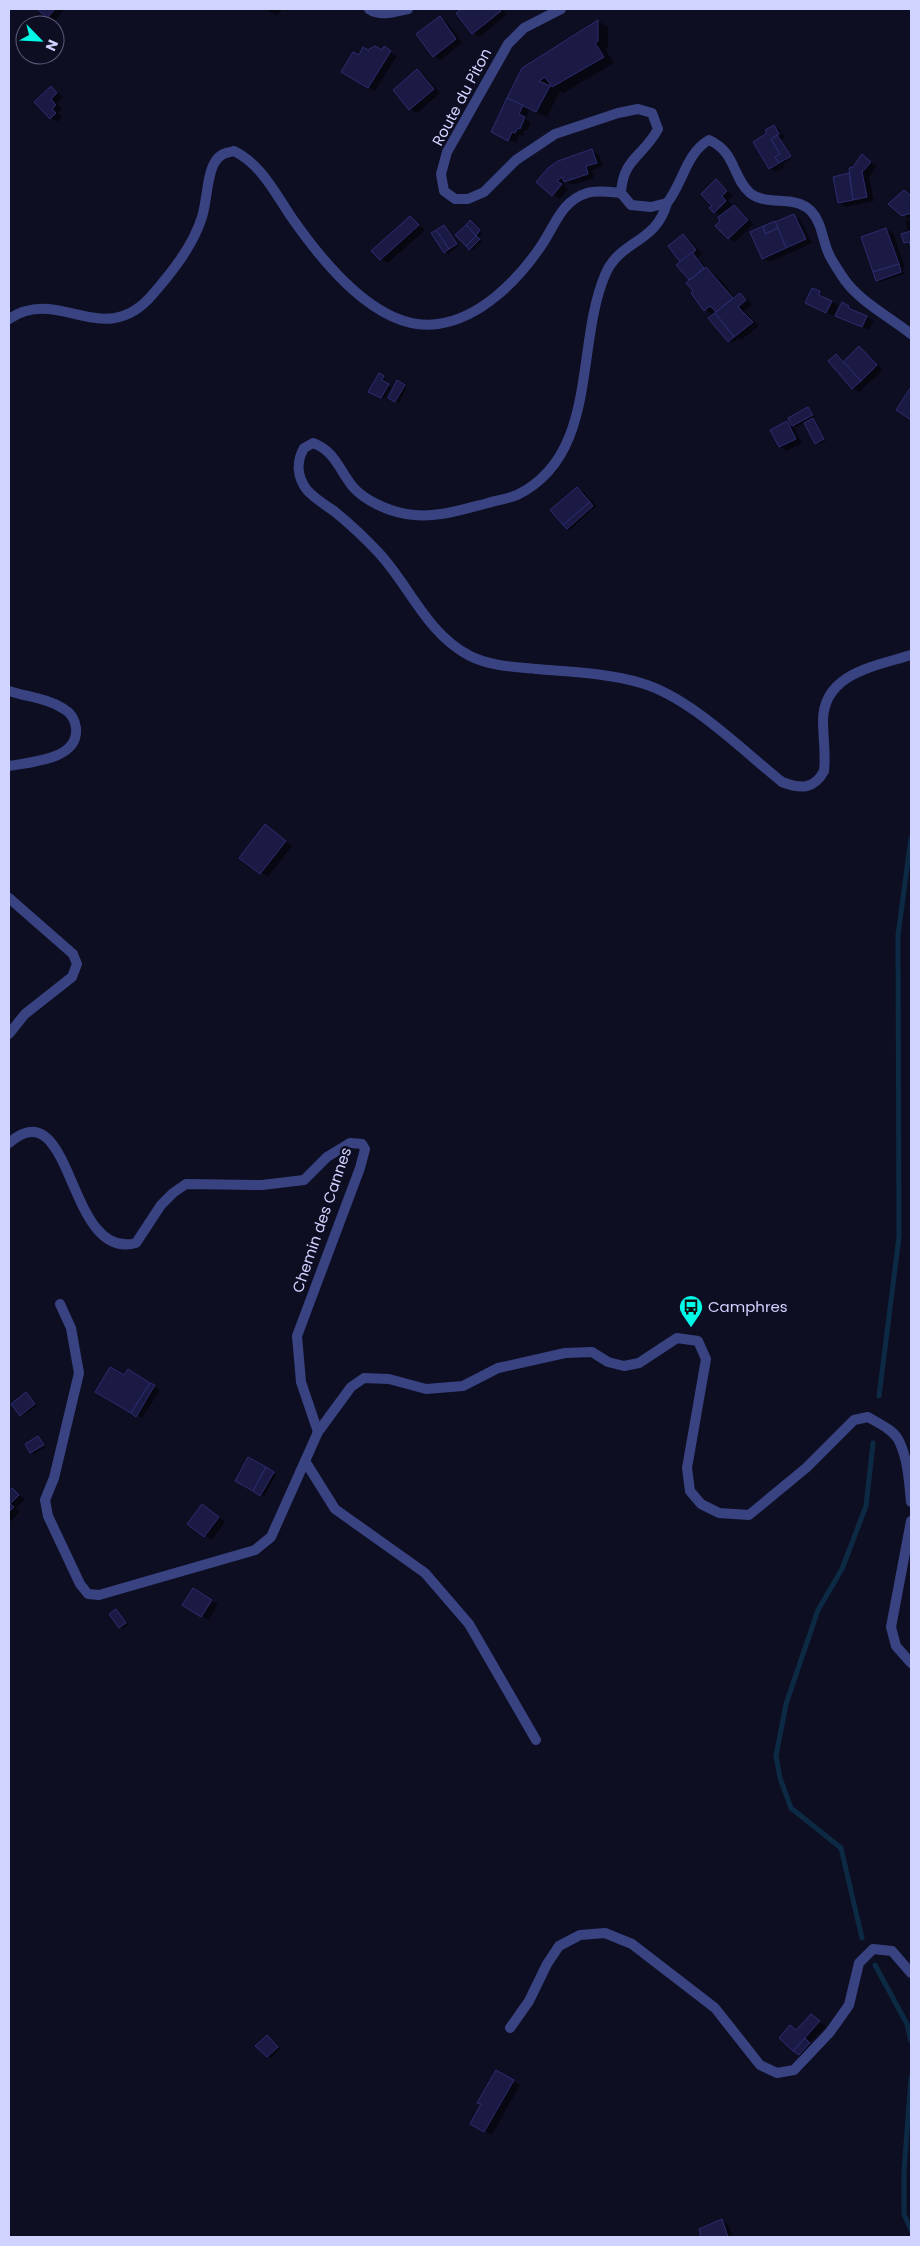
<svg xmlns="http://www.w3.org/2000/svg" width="920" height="2246" font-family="Poppins,sans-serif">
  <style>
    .shadow { fill: #0007 }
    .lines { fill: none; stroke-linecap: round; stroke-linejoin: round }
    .stream { stroke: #0c2a44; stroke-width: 5 }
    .building { fill: #1b1a44; stroke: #2d2c70 }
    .minor { stroke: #394382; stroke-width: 10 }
    .labels { text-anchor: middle; stroke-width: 5; stroke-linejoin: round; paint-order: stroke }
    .street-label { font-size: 15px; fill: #d0d2ff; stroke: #0e0e23 }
    .poi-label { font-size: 15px; fill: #d0d2ff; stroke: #0e0e23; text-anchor: start }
  </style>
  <rect width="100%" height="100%" fill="#0e0e23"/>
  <g class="shadow">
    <polygon points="38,9 65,9 55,21"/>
    <polygon points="266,9 289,9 287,11 283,9 276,16"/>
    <polygon points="464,9 502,9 507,15 479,37 473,33 458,13"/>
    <polygon points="440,18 447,22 462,43 441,60 434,56"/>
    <polygon points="598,21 608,27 608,47 605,49 614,63 563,93 560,91 547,117 529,109 526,119 531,122 527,131 525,130 523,136 519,135 516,143 499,135 523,69"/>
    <polygon points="384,48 397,56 375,91 343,71 359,57 369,52 382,51"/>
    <polygon points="417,71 424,75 440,93 417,113 410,109"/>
    <polygon points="51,87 63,97 57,103 62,109 58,113 62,117 57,122 50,118"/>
    <polygon points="774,126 781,131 773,136 774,138 783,133 785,138 781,140 791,155 786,155 786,160 793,158 783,164 785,167 776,172 770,168 769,133"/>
    <polygon points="592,151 599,155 603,166 592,170 594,178 572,185 567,182 563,185 568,189 560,199 538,182"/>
    <polygon points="863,156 877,166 869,177 874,201 846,207 839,203 834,178 851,174"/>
    <polygon points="716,181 733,195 728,201 754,224 735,242 729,238 721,216 715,212"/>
    <polygon points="904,191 911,196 911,246 905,242 909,233 905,221 911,220 903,215"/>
    <polygon points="794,216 801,220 812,243 770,262 763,258"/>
    <polygon points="410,217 425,230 388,263 381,259"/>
    <polygon points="471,222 482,232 479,238 482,242 473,250 470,249"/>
    <polygon points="444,226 459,246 448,254 445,252"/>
    <polygon points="886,229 893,233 905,267 902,268 904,274 880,282 877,280"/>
    <polygon points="683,236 690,240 702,254 698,257 707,269 722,281 735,298 740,294 752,304 744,311 759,326 741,340 738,338 732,343 729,341 721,318 716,311 712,314 705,310 690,281 678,265 682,262"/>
    <polygon points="813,289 838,306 834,316 814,307"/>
    <polygon points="843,304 874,321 869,330 836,316"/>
    <polygon points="859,348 883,370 859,392 853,388 836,356 845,361"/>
    <polygon points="380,375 386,379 384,383 391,387 384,399 370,391"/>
    <polygon points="398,382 407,387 399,403 389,398"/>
    <polygon points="808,409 811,410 815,417 812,419 816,421 826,441 818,444 805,422 796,427 793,425"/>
    <polygon points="787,423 794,427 802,443 787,451 780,447 772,431"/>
    <polygon points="577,488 584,492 596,506 570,530 567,528"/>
    <polygon points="272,830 292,846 268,877 241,858"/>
    <polygon points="128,1371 160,1390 142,1418 137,1415 125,1377"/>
    <polygon points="26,1394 37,1406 23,1416 20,1415"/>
    <polygon points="38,1437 46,1447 34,1454 26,1445"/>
    <polygon points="249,1459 276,1475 264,1497 236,1481"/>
    <polygon points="13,1490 25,1499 16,1508 20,1512 9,1523 9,1494"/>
    <polygon points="210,1510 225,1522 212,1540 189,1524"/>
    <polygon points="193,1590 218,1604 209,1620 184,1605"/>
    <polygon points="116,1611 128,1625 123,1629 120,1627"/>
    <polygon points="812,2015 826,2026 810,2043 812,2045 802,2056 794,2049 791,2026 798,2030"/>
    <polygon points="270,2039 280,2049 271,2058 268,2056"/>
    <polygon points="496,2072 520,2085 492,2135 471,2123 483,2104"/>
    <polygon points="722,2221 728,2225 733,2237 702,2237 700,2230"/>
  </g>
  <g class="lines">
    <g class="stream">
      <polyline points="879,1396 899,1237 898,935 911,838"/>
      <polyline points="862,1938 841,1848 791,1808 780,1778 776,1756 786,1704 818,1610 842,1569 866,1506 873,1443"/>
      <polyline points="875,1965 907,2024 911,2041"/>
      <polyline points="911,2077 904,2172 904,2214 911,2230"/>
    </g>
  </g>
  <g class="building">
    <polygon points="37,9 55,9 47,18"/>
    <polygon points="462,9 500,9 501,11 472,34 456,13"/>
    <polygon points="440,16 456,39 433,57 416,34"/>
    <polygon points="598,20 598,41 595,43 604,57 552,87 545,77 539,81 550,86 536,112 507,98 522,68"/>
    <polygon points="375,46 382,50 384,46 391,51 368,88 341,72 353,52 359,55 363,47 368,50"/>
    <polygon points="417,69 434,89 409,110 393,90"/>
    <polygon points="51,86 57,93 51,99 56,105 52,109 56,113 50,119 34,102"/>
    <polygon points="507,98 523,105 519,114 525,117 520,129 518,128 515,133 512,132 508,141 491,132"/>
    <polygon points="774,125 779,134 771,139 780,154 775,157 779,163 769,169 753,142 767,133 765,130"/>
    <polygon points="777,135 791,156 779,163 775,157 780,154 771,139"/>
    <polygon points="592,149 597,163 586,166 588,174 564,182 562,177 557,181 562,184 552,196 536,182 548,168 558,161"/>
    <polygon points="862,154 871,162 862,172 867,197 853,200 849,168 853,167"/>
    <polygon points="849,173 853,200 838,203 833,177"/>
    <polygon points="716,179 727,191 722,196 726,201 714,213 709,208 712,206 701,194"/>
    <polygon points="904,190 911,196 911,213 902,216 888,204"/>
    <polygon points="734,205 748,220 728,239 715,226 720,221 718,217"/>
    <polygon points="794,214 806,239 786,248 775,222"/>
    <polygon points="410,216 419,225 380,260 371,251"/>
    <polygon points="470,220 480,230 476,236 466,225"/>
    <polygon points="775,221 778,228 765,234 763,226"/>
    <polygon points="444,225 457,244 449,249 436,230"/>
    <polygon points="466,225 476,236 466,246 455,235"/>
    <polygon points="763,226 765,234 778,228 786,248 762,259 750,232"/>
    <polygon points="886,228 899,264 873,272 861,237"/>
    <polygon points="436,230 449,249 444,253 431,233"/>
    <polygon points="911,231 911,247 909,242 904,243 901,234"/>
    <polygon points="683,234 696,250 680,262 668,246"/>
    <polygon points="476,236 480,239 469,250 466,246"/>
    <polygon points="692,252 704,268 689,280 676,265"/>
    <polygon points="899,264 901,272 876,281 873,272"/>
    <polygon points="706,267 733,298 716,312 710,306 704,311 691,293 693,291 686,283"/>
    <polygon points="812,288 820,291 819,295 832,301 826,313 805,303"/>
    <polygon points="740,293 746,300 738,307 753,322 734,337 715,313"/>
    <polygon points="842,302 849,306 848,308 867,316 862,327 835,316"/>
    <polygon points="715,313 734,337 728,342 708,318"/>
    <polygon points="859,346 877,365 861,381 843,362"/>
    <polygon points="836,354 861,381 852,389 828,361"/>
    <polygon points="379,373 384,376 382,380 389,384 381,398 368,392"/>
    <polygon points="397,380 405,385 395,402 388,398"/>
    <polygon points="910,388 911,389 911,420 896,410"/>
    <polygon points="808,407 813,415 792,426 788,418"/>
    <polygon points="813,418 824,439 815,444 804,423"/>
    <polygon points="787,421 796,439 779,447 770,430"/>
    <polygon points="577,487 590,502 563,525 550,510"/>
    <polygon points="590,502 593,506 567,529 563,525"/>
    <polygon points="265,824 286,841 260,874 239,858"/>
    <polygon points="110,1367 124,1375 128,1369 150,1383 131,1413 95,1392"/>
    <polygon points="150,1383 155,1385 136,1417 131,1413"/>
    <polygon points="26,1392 35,1404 20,1416 11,1404"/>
    <polygon points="38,1436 44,1445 30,1453 25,1444"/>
    <polygon points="248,1457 266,1467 253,1491 235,1481"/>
    <polygon points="266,1467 274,1472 260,1496 253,1491"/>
    <polygon points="12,1488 19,1495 10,1504 14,1507 9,1512 9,1492"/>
    <polygon points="202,1504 219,1517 204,1537 187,1524"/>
    <polygon points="193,1588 212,1600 201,1617 182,1605"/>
    <polygon points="116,1609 126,1623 119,1628 109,1614"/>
    <polygon points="811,2014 820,2021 793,2051 779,2038 790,2025 796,2030"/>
    <polygon points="267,2035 278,2047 267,2057 255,2046"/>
    <polygon points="805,2038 810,2043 799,2055 793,2051"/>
    <polygon points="496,2070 514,2080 484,2132 470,2124 481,2104 477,2103"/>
    <polygon points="722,2219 728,2237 701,2237 699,2229"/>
  </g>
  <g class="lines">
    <g class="minor">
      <path d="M369,9C381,17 394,12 408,9"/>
      <path d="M561,9L524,28L508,44L447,152L441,174L444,191L455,199H468L484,192L516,160L555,134L618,113L638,109L652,113L658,129C643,157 623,158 621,193L631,205L651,207L667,203C683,183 686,153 709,140C736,152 732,177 750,193C767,207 795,194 811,211C822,223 822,238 828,252C831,260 837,268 842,276C857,300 888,316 911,334"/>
      <path d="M667,203C656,244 619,240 605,275C575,346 599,455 517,495C507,499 498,500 488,503C460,510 435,519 406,514C389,511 365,501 353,487C340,471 334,450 313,443L304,448C296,462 297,477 307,490C314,498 325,505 334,511C350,524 364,537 378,552C410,586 426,633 470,656C490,666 514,667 536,669C571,672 607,673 641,683C690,697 742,750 782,782C800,789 814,790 824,771C826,754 823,737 823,721C823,673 876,666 911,655"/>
      <path d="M9,319C60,285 104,352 153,294C172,272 193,246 202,217C207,202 207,174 215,162C220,154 225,153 234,151C261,164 275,193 292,218C322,261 378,333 438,324C481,318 518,280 541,246C555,226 561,201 587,193C597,190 610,192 621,193"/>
      <path d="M9,691C27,697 47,698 64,709C71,713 75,719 76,728C79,760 30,762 9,766"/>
      <polyline points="9,898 73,954 77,964 72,977 25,1014 9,1034"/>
      <path d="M9,1143C74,1087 66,1262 136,1243L161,1205L173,1193L186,1184L262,1185L304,1180L327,1157L350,1143L362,1144L365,1149L360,1168L297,1336L301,1382L318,1432"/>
      <path d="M60,1304L71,1328L79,1373L54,1478L45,1500L48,1516L80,1584L88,1594L99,1595L255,1550L271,1537L318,1432L351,1387L364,1378L389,1379L426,1389L463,1386L498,1368L565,1353L592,1352L608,1362L624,1366L639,1363L677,1338L698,1341L706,1359L687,1468L690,1491L701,1504L719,1513L749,1515L806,1468L854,1420L868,1417C878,1423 894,1430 899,1441C908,1459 909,1482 911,1502"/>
      <polyline points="305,1461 335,1509 425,1573 469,1624 536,1740"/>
      <polyline points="911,1521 891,1627 896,1646 911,1663"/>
      <polyline points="510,2028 529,2001 547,1964 559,1946 580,1935 605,1933 632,1944 715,2008 760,2065 777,2073 794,2070 830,2032 849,2005 859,1963 873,1949 892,1951 911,1973"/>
    </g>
  </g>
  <defs>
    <g id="bus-pin" transform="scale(1.25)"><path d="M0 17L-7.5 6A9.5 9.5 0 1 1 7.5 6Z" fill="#01fae7" stroke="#0e0e23"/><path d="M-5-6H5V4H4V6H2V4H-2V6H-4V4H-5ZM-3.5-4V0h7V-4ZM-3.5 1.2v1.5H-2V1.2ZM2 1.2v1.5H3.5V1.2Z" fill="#111"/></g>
  </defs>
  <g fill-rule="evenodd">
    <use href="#bus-pin" x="691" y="1307"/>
  </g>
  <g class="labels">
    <g class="street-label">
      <text transform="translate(462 97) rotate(-62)" y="5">Route du Piton</text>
      <text transform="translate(322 1220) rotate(-71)" y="5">Chemin des Cannes</text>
    </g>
    <g class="poi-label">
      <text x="708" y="1312">Camphres</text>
    </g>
  </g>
  <rect width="920" height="2246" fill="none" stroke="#d0d2ff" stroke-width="20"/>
  <g transform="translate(40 40) rotate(114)"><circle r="24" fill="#0e0e23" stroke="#5c5c7b"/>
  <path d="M0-4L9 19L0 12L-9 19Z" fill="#01fae7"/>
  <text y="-8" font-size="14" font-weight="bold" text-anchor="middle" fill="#d0d2ff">N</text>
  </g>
</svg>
